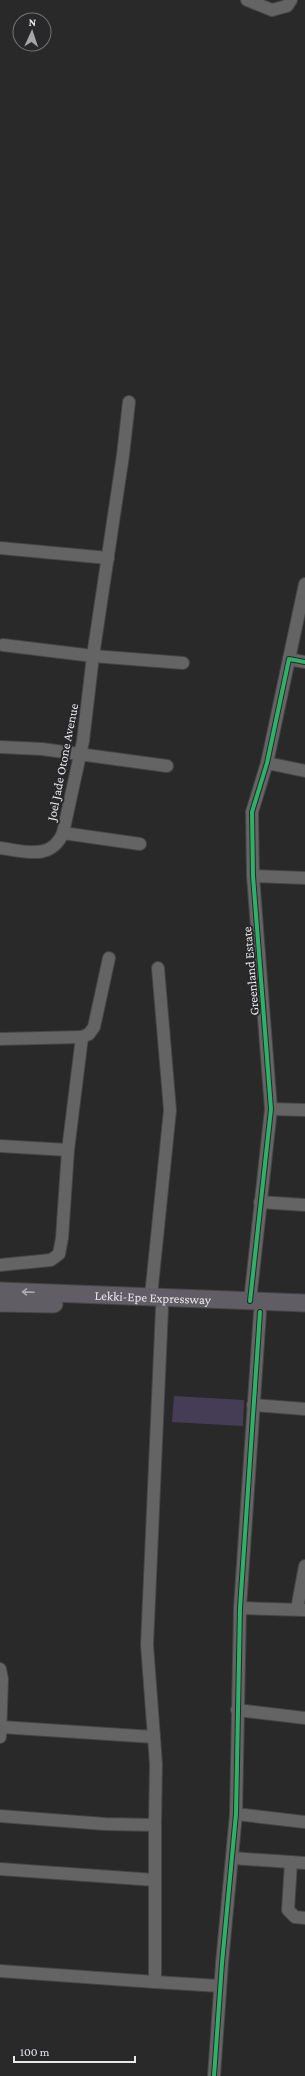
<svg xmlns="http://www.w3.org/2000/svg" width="305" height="2076" font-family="'Crimson Pro',serif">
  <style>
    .green { fill: #453d56 }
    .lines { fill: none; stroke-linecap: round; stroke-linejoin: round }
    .minor-casing { stroke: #454545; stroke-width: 14 }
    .highway-casing { stroke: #454545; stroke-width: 19 }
    .minor { stroke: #646464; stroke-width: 12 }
    .highway { stroke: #605e64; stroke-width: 17 }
    .cycleway-casing { stroke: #28282a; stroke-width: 6 }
    .cycleway { stroke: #2db169; stroke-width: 4 }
    .oneway { stroke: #abaaae }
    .labels { text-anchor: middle; stroke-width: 4; stroke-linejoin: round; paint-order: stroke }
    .street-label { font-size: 13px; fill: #e9e9eb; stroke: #28282a }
  </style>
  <rect width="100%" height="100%" fill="#292929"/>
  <polygon class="green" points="174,1396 244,1400 243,1426 172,1422"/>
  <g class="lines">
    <g class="minor-casing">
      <g id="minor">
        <polyline points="247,0 272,10 287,6 291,0"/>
        <polyline points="0,548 108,558"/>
        <polyline points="3,645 93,656 183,663"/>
        <polyline points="289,659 305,584"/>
        <polyline points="0,747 42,749 167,766"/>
        <polyline points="267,763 305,771"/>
        <polyline points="63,833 140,844"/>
        <path d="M0,848C25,851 51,861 63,833L83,741L93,656L123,455L129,402"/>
        <polyline points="253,876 305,878"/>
        <polyline points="0,1039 82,1037"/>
        <polyline points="271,1109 305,1110"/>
        <polyline points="0,1146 68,1150"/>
        <polyline points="260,1202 305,1205"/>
        <polyline points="0,1265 51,1260 59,1254 62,1238 68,1150 82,1037 89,1034 94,1027 109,958"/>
        <polyline points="151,1296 170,1110 158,968"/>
        <polyline points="250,1301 271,1109 253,876 252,812 267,763 289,659 305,662"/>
        <polyline points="253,1405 305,1409"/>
        <polyline points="240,1608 305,1610"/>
        <polyline points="297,1609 305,1566"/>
        <polyline points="0,1669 2,1679 0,1737"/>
        <polyline points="237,1710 305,1718"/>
        <polyline points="1,1727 154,1737"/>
        <polyline points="236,1814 305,1822"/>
        <polyline points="0,1816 105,1824 155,1825 156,1764 147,1645 162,1308"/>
        <polyline points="155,1825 155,1982 220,1986"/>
        <polyline points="232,1858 305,1863"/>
        <polyline points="291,1862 288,1910 295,1917 305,1918"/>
        <polyline points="0,1869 155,1880"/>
        <polyline points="0,1971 155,1982"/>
        <polyline points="214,2076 222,1963 236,1814 240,1608 260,1312"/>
      </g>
    </g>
    <g class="highway-casing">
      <g id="highway">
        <path id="s1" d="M0,1291L305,1303"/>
        <polyline points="0,1303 54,1304"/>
      </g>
    </g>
    <use href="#minor" class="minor"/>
    <use href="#highway" class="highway"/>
    <g class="cycleway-casing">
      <g id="cycleway">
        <polyline points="250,1301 271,1109 253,876 252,812 267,763 289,659 305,662"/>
        <polyline points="214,2076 222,1963 236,1814 240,1608 260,1312"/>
      </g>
    </g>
    <use href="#cycleway" class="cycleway"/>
  </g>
  <defs><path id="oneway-shaft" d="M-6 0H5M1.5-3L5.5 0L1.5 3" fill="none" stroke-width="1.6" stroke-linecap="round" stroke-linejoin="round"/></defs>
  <use class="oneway" href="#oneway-shaft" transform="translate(28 1292) rotate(-178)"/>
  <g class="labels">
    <g class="street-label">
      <text transform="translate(62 762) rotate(-79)" y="5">Joel Jade Otone Avenue</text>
      <text transform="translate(250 971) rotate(-95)" y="5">Greenland Estate</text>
      <text dy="5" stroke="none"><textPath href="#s1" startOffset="153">Lekki-Epe Expressway</textPath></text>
    </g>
  </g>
  <g transform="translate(32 32) rotate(3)"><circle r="19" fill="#28282a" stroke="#757577"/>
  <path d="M0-3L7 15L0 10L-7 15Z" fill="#a6a6a7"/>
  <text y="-6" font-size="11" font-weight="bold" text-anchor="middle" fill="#e9e9eb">N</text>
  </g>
  <path d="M14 2056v6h121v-6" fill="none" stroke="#e9e9eb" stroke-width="2"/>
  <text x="20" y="2056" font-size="12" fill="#e9e9eb" stroke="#28282a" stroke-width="3" paint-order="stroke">100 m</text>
</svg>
